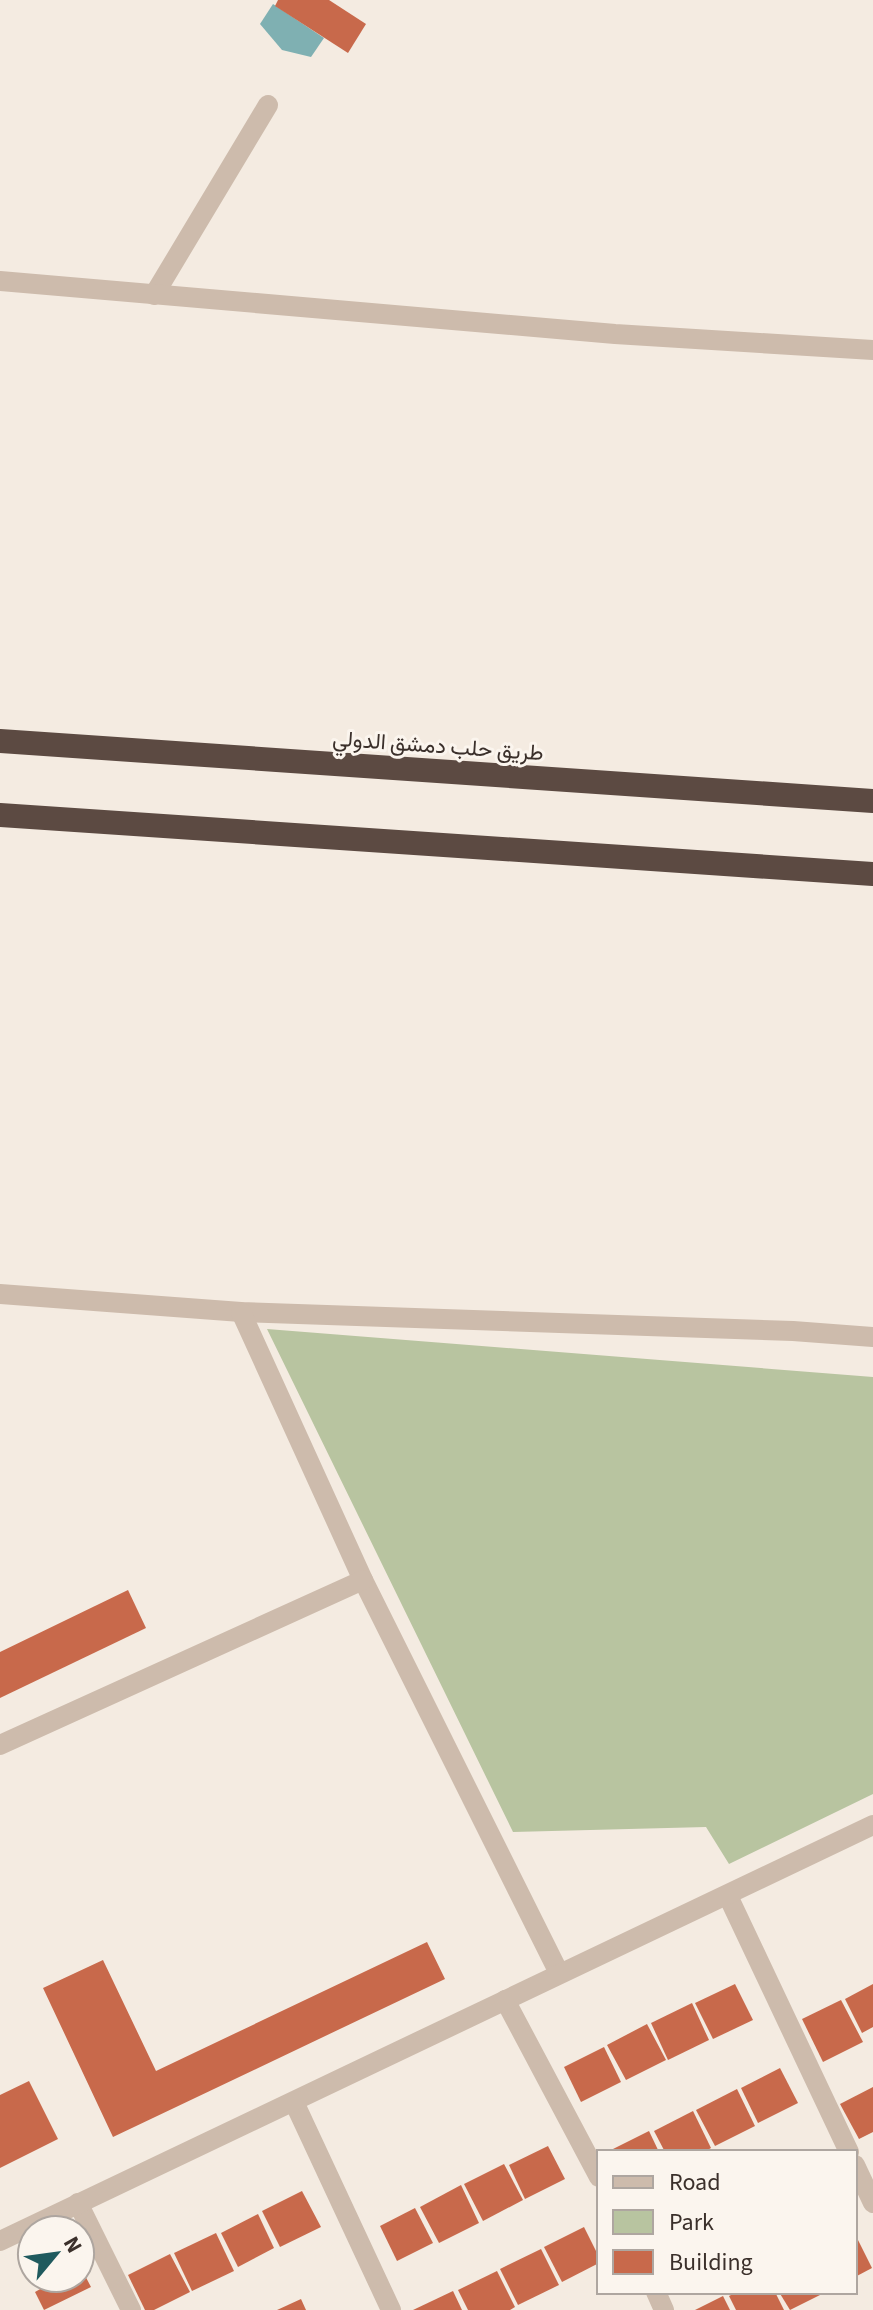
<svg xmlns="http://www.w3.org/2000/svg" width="873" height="2310" font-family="'Source Sans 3',Vazirmatn,sans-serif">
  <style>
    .green { fill: #b8c4a0 }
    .water { fill: #7fb0b2 }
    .building { fill: #c8694b }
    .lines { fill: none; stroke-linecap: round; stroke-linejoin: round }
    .minor { stroke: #cdbbac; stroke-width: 20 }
    .tertiary { stroke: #cdbbac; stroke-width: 20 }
    .motorway { stroke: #5c4a42; stroke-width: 24 }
    .labels { text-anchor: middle; stroke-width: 6; stroke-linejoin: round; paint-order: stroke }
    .street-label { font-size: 22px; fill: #3b302b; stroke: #fbf5ee }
  </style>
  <rect width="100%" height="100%" fill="#f4ebe1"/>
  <polygon class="green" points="267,1329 873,1377 873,1794 729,1864 706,1827 513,1832"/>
  <polygon class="water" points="273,4 324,38 311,57 282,50 260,24"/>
  <g class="building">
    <polygon points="278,0 329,0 366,24 348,53 275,6"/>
    <polygon points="128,1590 146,1628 0,1698 0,1652"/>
    <polygon points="427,1942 445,1979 113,2137 43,1988 103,1960 156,2071"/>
    <polygon points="735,1984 753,2020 713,2039 695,2003"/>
    <polygon points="873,1984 873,2027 862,2033 845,1999"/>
    <polygon points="841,2000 863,2042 823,2062 802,2019"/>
    <polygon points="692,2003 709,2040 668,2060 651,2023"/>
    <polygon points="647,2024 666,2060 626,2080 607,2045"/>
    <polygon points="604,2047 621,2082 581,2102 564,2067"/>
    <polygon points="780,2068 798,2103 758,2123 741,2088"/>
    <polygon points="29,2081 58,2139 0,2168 0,2095"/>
    <polygon points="873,2087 873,2132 859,2139 840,2104"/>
    <polygon points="737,2089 755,2126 715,2146 696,2110"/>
    <polygon points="693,2111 711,2148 704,2152 665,2152 654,2131"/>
    <polygon points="649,2131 659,2152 607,2152"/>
    <polygon points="548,2146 565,2179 525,2199 509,2165"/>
    <polygon points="504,2164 523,2200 483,2221 464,2184"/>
    <polygon points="461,2185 479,2223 439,2243 420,2207"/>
    <polygon points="302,2191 321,2227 280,2247 262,2211"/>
    <polygon points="415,2208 433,2243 397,2261 380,2226"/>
    <polygon points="258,2214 274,2248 238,2267 221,2233"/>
    <polygon points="584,2227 599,2257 599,2263 562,2282 544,2247"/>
    <polygon points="216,2233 234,2271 192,2291 174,2253"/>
    <polygon points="855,2234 872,2268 855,2277"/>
    <polygon points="541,2249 559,2285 518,2305 500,2269"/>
    <polygon points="170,2254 190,2292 154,2310 145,2310 128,2275"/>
    <polygon points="80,2266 91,2287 44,2310 35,2292 56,2280 54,2278 80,2278"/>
    <polygon points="497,2271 515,2307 510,2310 468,2310 458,2290"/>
    <polygon points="453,2291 462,2310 413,2310"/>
    <polygon points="737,2292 775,2292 784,2310 736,2310 729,2296"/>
    <polygon points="779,2292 826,2292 790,2310"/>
    <polygon points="723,2296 730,2310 695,2310"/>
    <polygon points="301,2299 306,2310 277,2310"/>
  </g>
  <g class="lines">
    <g class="minor">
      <polyline points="154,295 268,105"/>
      <polyline points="0,1294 241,1312 793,1331 873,1337"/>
      <polyline points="241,1312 363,1580 559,1973"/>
      <polyline points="0,1745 363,1580"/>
      <polyline points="728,1896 849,2152"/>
      <polyline points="505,2000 599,2177"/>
      <polyline points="294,2102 391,2310"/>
      <polyline points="855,2165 873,2203"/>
      <polyline points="78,2203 131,2310"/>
      <polyline points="0,2241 873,1825"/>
      <polyline points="656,2292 664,2310"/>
    </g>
    <polyline class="tertiary" points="0,281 615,334 873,350"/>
    <g class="motorway">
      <polyline points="0,741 873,801"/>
      <polyline points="0,815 873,874"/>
    </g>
  </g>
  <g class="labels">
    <g class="street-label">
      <text transform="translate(438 745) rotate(4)" y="8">طريق حلب دمشق الدولي</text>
    </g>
  </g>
  <rect x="597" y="2150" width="260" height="144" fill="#fbf5ee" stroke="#aea6a0" stroke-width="2"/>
  <rect x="613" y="2176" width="40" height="12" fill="#cdbbac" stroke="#aea6a0" stroke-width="2"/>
  <text x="669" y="2190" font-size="24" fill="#3b302b">Road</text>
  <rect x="613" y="2210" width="40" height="24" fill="#b8c4a0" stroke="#aea6a0" stroke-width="2"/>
  <text x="669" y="2230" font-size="24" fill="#3b302b">Park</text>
  <rect x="613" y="2250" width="40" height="24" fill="#c8694b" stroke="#aea6a0" stroke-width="2"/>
  <text x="669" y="2270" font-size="24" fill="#3b302b">Building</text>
  <g transform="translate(56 2254) rotate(61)"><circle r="38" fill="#fbf5ee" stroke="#aea6a0" stroke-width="2"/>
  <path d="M0-6L14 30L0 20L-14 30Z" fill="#1f5a5e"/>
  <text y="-12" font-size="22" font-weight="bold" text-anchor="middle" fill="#3b302b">N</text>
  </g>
</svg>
